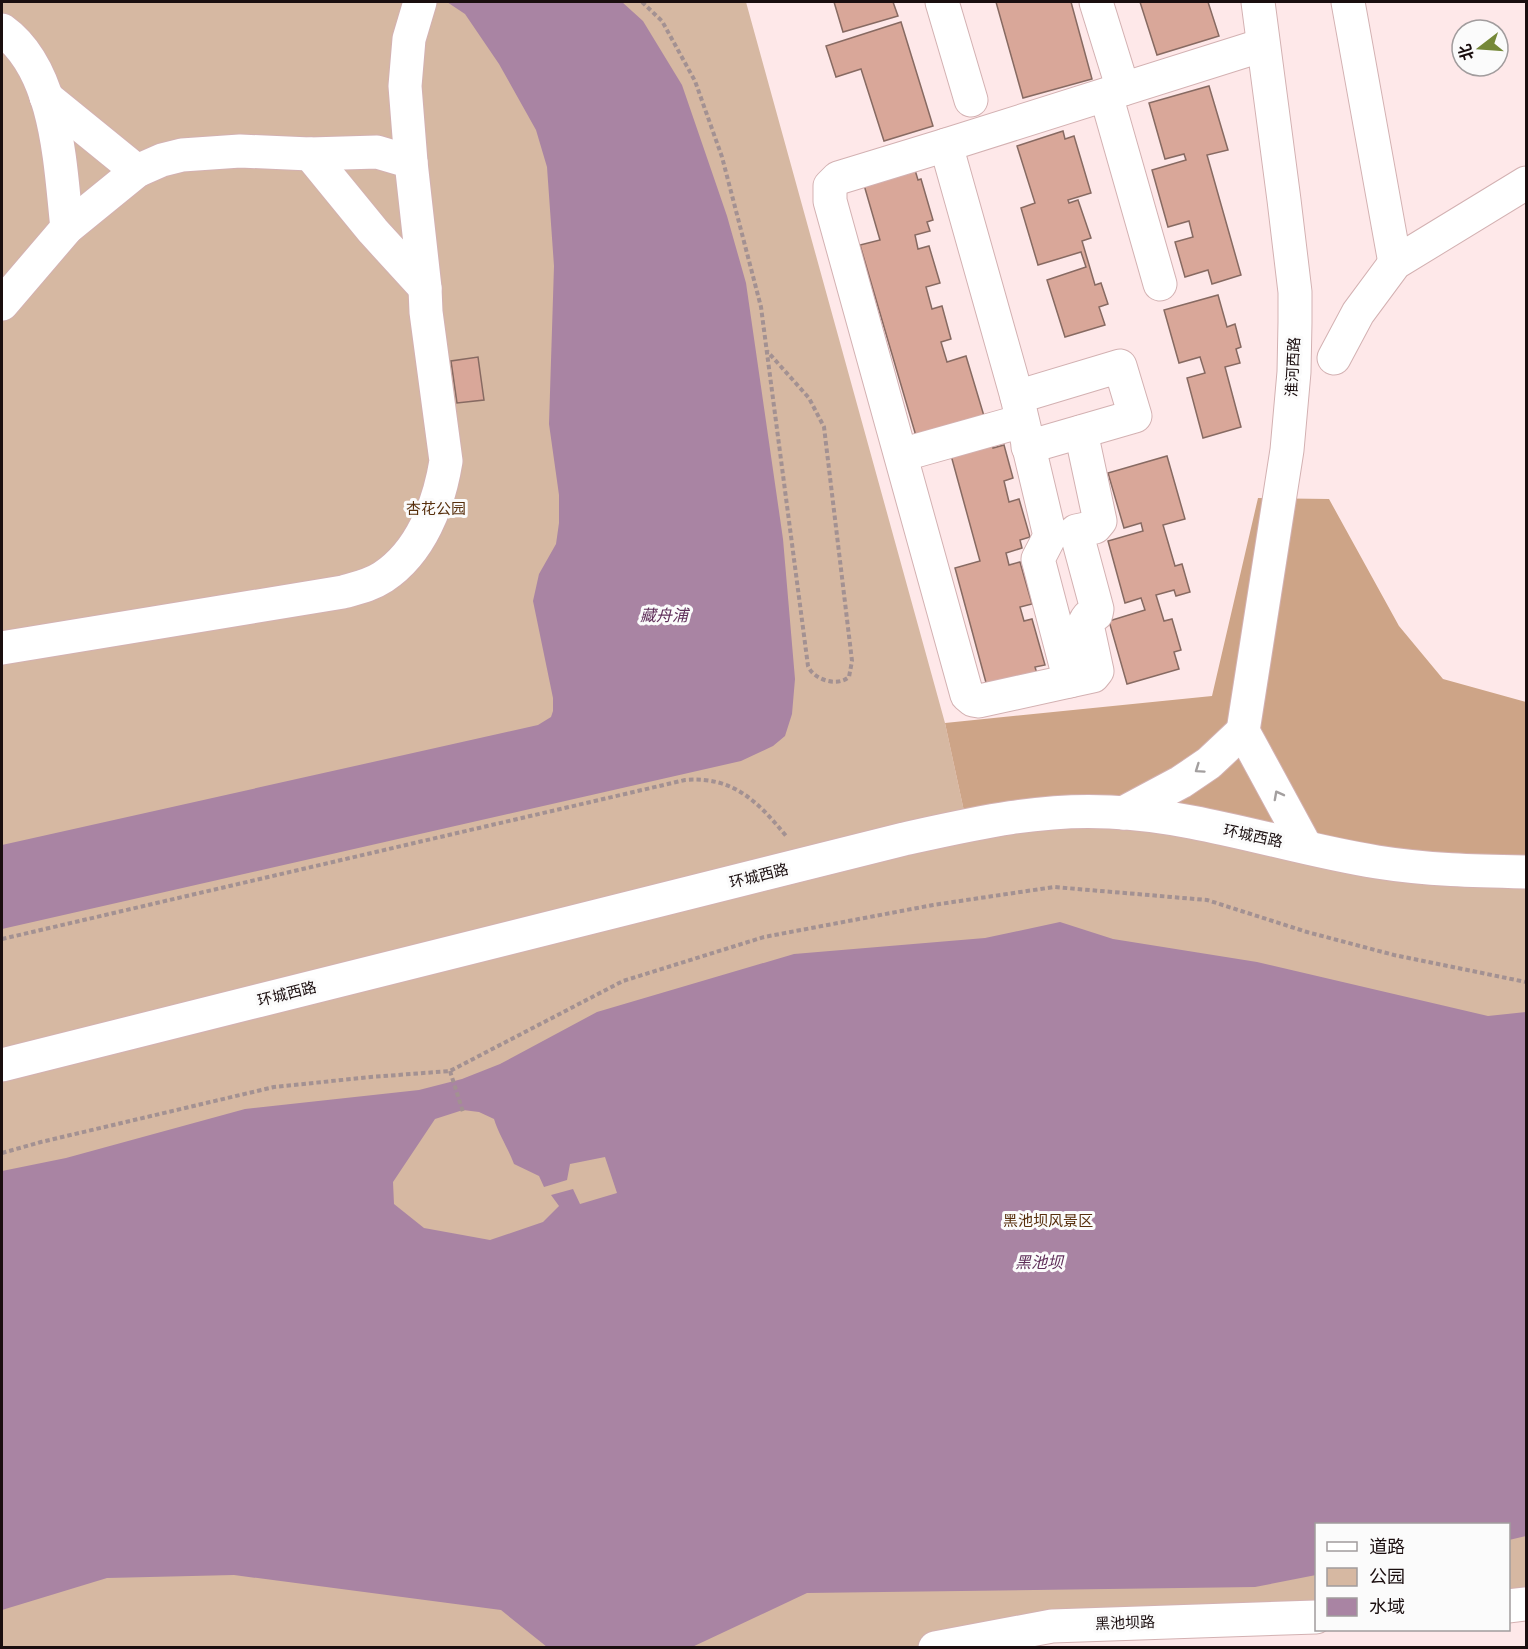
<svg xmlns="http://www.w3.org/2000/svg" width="1528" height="1649" font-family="Signika,'Noto Sans SC',sans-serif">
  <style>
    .green { fill: #d6b8a2 }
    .forest { fill: #cda487 }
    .water { fill: #a984a3; fill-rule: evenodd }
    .building { fill: #d9a799; stroke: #876a62; stroke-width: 1.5 }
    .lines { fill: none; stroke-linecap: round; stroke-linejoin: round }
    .minor-casing { stroke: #d3b1b2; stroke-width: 35 }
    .path { stroke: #a39192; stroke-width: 4; stroke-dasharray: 4.5 3; stroke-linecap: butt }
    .minor { stroke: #fff; stroke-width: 33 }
    .oneway { stroke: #a39f9f }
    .labels { text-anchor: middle; stroke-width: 6; stroke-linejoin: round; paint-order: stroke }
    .street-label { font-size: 15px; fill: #1a0e0f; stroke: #fbfbfb }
    .park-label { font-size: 15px; fill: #572f0c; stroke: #fbfbfb }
    .water-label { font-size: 16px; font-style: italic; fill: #5f2e59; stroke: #fbfbfb }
  </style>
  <rect width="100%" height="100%" fill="#fee8e9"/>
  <polygon class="green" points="2,2 746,2 945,723 967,825 1042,813 1526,872 1526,1604 1509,1606 1508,1524 1316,1524 1316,1617 935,1648 2,1648"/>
  <polygon class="forest" points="1258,498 1329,499 1399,626 1443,679 1526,702 1526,872 1184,821 967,825 945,723 1212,696"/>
  <g class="water">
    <polygon points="447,2 622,2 643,21 682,85 727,216 746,283 783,539 795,679 792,714 785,736 773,746 741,761 2,929 2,845 538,725 551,717 553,711 553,698 533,601 539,574 556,544 559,523 559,495 549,424 554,266 547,167 536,130 499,64 465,14"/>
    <path d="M1060,922L1113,939L1257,962L1488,1016L1526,1012V1536L1509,1540L1508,1524H1316V1575L1255,1587L807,1593L690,1648L547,1647L501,1610L234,1575L107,1578L2,1610V1171L66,1158L245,1109L419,1090L462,1079L500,1064L597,1012L794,954L985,938ZM463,1110L479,1112L494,1119C499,1135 508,1148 514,1164L539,1176L544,1187L567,1180L570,1164L605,1157L617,1193L580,1204L573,1189L551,1195L559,1206L543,1222L490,1240L424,1228L394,1204L393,1182L435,1119Z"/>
  </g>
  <g class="building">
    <polygon points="834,2 893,2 898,16 843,32"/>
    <polygon points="996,2 1071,2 1092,79 1023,98"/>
    <polygon points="1140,2 1208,2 1219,36 1157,55"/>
    <polygon points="901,22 933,126 884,141 861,69 836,77 826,46"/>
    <polygon points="1209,86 1228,150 1207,155 1241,275 1212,284 1208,270 1185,277 1175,242 1193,237 1189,221 1168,227 1152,170 1186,160 1184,154 1165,159 1149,103"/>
    <polygon points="1063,131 1065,139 1074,136 1091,193 1068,200 1069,203 1078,200 1091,238 1082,241 1095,285 1101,283 1108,304 1099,307 1105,325 1065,337 1047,280 1086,267 1081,252 1038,265 1021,208 1035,203 1017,146"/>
    <polygon points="915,170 918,180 921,179 933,220 927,222 930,231 915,235 918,249 929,246 940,283 926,287 932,309 942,306 951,339 941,342 947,362 966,356 984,416 916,436 860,245 880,240 864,185"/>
    <polygon points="1218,295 1227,327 1235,324 1241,347 1236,349 1240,363 1225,367 1241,427 1203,438 1187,378 1205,373 1200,357 1179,363 1164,310"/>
    <polygon points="478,357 484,400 457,403 451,361"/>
    <polygon points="989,437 993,448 1004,445 1013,478 1004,481 1009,502 1019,499 1030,537 1020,540 1022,548 1006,553 1009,565 1020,562 1032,604 1020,607 1024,621 1032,619 1045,665 1035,667 1038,677 988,690 955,568 980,561 949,448"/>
    <polygon points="1167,456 1185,519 1163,525 1175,566 1182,564 1190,592 1176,596 1174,590 1156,595 1164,621 1172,619 1181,650 1174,652 1179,669 1127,684 1109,621 1145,610 1141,598 1125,603 1108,541 1143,531 1141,523 1124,528 1108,473"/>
  </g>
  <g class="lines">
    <g class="minor-casing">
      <g id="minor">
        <polyline points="942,2 971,100"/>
        <polyline points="1096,2 1123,89"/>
        <polyline points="1348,2 1395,263"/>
        <path d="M2,30C58,70 60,166 67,228"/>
        <polyline points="1106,95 1160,284"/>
        <polyline points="46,97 137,171"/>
        <polyline points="946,145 838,178 830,186 830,201 967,695 973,700 979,701 1070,681"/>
        <polyline points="310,154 373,231 425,288"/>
        <polyline points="411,162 405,86 409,39 420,2"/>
        <path d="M2,304L67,228L137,171L162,160L182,155L240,151L310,154L377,152L411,162L425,288L426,312L446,461C439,504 421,552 383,577C371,585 357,588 343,592L2,648"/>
        <polyline points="1334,358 1358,313 1395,263 1526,183"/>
        <polyline points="1017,397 1120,366 1135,416 1028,447"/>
        <polyline points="1081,432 1100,521 1095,527 1076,531 1097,609 1096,614 1089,616 1086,620 1097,671 1093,676 1070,681 1038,559 1050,536 1017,397 946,145 1263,45"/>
        <polyline points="901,455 1022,421"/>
        <polyline points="1243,731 1287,450 1294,372 1295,322 1295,292 1284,200 1258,2"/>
        <polyline points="1243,731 1306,847"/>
        <polyline points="1123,813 1181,782 1209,763 1243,731"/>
        <path d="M2,1065L904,839C972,824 1040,808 1110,812C1201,816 1288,848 1377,862C1427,870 1476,871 1526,872"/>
        <polyline points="1508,1606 1526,1604"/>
        <polyline points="935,1648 1052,1626 1316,1617"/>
      </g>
    </g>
    <g class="path">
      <path d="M642,2L662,21L695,81L722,157L761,307L808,666C814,680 837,687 849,677L852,661L824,427L809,398L767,351"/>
      <path d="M2,939L685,780C734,776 758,802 787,837"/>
      <polyline points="450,1071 463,1112"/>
      <polyline points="2,1153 41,1142 274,1087 371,1077 450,1071 623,981 764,937 933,905 1054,887 1207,900 1307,932 1394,955 1526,982"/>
    </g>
    <use href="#minor" class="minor"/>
  </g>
  <defs><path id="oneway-chevron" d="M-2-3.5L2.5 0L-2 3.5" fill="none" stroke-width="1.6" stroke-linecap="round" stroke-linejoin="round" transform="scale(1.5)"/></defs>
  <g class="oneway">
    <use href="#oneway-chevron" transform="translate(1199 769) rotate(145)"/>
    <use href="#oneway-chevron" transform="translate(1278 795) rotate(-118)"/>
  </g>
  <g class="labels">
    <g class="street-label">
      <text transform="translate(1293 367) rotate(-87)" y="5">淮河西路</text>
      <text transform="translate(1253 836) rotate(12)" y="5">环城西路</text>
      <text transform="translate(759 876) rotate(-14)" y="5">环城西路</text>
      <text transform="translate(287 994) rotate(-14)" y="5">环城西路</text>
      <text transform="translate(1125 1623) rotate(-2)" y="5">黑池坝路</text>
    </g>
    <g class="park-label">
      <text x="436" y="514">杏花公园</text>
      <text x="1048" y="1226">黑池坝风景区</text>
    </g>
    <g class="water-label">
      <text x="664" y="621">藏舟浦</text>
      <text x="1039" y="1268">黑池坝</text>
    </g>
  </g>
  <rect width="1528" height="1649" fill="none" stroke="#1a0e0f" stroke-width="6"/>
  <rect x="1315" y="1523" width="195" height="108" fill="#fbfbfb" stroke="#a19c9d" stroke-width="1.5"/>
  <rect x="1327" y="1542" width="30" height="9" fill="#ffffff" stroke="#a19c9d" stroke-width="1.5"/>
  <text x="1369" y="1553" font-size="18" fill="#1a0e0f">道路</text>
  <rect x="1327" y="1568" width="30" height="18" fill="#d6b8a2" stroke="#a19c9d" stroke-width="1.5"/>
  <text x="1369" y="1583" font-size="18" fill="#1a0e0f">公园</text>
  <rect x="1327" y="1598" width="30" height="18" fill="#a984a3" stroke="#a19c9d" stroke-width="1.5"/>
  <text x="1369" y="1613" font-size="18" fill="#1a0e0f">水域</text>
  <g transform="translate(1480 48) rotate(253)"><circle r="28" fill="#fbfbfb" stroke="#a19c9d" stroke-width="1.5"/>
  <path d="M0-4.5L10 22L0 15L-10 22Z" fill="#758838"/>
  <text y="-9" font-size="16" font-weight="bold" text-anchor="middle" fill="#1a0e0f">北</text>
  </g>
</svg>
